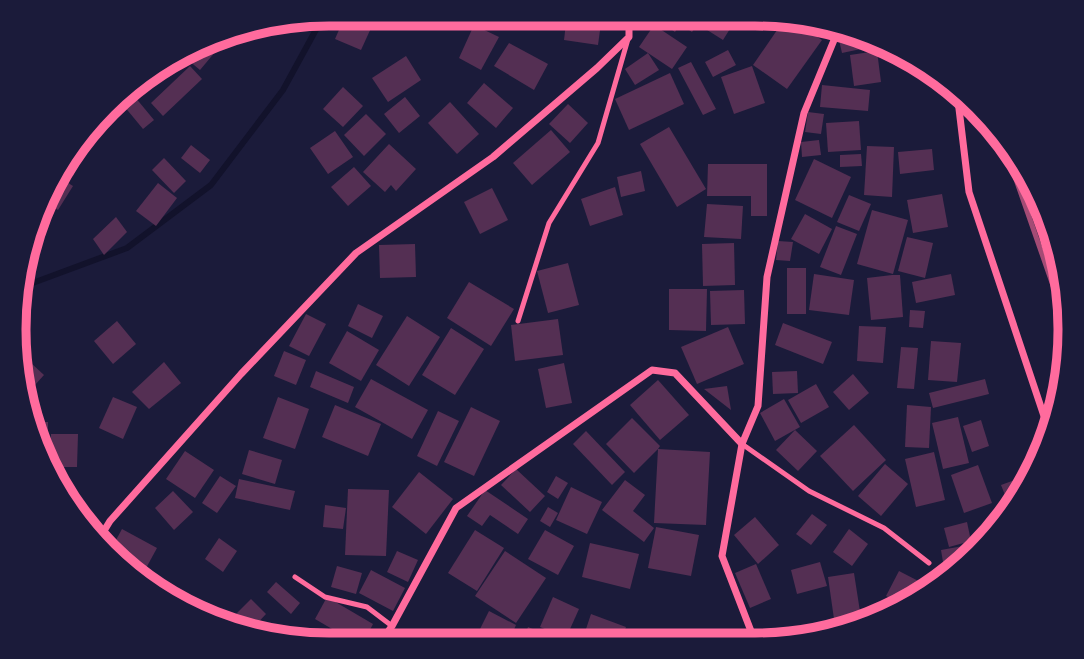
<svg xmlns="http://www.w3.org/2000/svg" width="1084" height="659" font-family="'Open Sans',sans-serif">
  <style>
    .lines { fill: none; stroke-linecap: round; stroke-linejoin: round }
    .stream { stroke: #12122b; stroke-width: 6 }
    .building { fill: #542f53 }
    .service { stroke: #ff6b9d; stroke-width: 5 }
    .minor { stroke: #ff6b9d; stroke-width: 7 }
    .rail { stroke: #a44b75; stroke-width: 5 }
    .rim { fill: none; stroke: #ff6b9d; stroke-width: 9 }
  </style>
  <rect width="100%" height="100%" fill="#1b1b3a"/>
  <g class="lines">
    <polyline class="stream" points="19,301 30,284 127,248 211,185 283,90 324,15"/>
  </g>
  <g class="building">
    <polygon points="346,14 377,15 361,50 335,39"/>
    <polygon points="394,14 402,14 424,15 417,29 393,17"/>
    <polygon points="438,15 471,15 463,28"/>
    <polygon points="567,15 602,16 598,45 564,40"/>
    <polygon points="633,16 695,16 700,20 692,32 680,24 675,32 655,18 648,28 632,18"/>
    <polygon points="712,16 738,16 723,40 704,28"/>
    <polygon points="786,17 822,40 787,89 753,65"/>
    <polygon points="474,25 499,37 481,70 459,58"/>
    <polygon points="654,25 687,47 672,69 639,47"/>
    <polygon points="863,35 873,37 875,46 842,53 839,40"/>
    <polygon points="213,39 221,45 200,70 182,55"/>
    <polygon points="509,43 548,64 534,90 494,66"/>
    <polygon points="728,50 736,65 713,77 705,62"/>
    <polygon points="877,51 881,82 854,86 850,55"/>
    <polygon points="648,53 659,70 635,85 625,69"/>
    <polygon points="406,56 421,80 388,102 372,78"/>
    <polygon points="691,62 716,109 703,115 678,68"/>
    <polygon points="190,66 202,79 163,116 151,103"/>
    <polygon points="752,66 765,103 734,114 721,77"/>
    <polygon points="670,73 684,104 629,130 615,99"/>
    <polygon points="484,83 513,108 496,128 467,103"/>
    <polygon points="822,85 870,90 868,111 820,107"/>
    <polygon points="343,87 363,106 343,127 323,109"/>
    <polygon points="130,91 154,120 143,129 119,100"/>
    <polygon points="405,97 420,116 399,133 384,114"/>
    <polygon points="450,102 479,134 457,154 428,123"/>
    <polygon points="568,104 588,123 570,143 549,124"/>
    <polygon points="808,112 824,114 821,134 805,132"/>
    <polygon points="366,114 386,134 364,156 344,135"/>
    <polygon points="859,121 861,150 828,152 826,123"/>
    <polygon points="669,127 706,189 677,207 640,144"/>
    <polygon points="551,130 570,152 532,185 513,163"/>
    <polygon points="335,131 353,157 328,174 310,148"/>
    <polygon points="819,140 821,155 802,157 801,142"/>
    <polygon points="389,144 416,169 396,191 391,185 385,192 363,172"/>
    <polygon points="191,145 210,160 200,173 181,158"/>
    <polygon points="867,146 894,147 892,197 864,195"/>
    <polygon points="932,149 934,170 900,174 898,152"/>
    <polygon points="68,153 81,159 73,176 59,170"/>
    <polygon points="861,154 862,166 840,167 840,155"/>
    <polygon points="164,158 186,181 174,193 152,170"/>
    <polygon points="814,159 851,177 832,218 795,200"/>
    <polygon points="708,164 767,164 767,216 751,216 751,196 707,196"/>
    <polygon points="354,167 371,186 348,206 331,187"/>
    <polygon points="641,171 645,191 621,197 617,177"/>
    <polygon points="57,176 73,186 58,210 44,201"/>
    <polygon points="158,183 177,198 156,226 136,211"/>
    <polygon points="615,187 623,215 590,226 581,199"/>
    <polygon points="492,188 508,220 480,234 464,202"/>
    <polygon points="942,194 948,227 913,233 907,200"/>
    <polygon points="849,195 871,204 859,231 837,222"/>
    <polygon points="707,204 743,206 741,239 704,237"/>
    <polygon points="872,210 908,220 893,274 857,264"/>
    <polygon points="805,214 832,229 819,254 791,239"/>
    <polygon points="116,217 127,232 104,255 93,239"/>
    <polygon points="836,226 857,234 841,275 820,267"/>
    <polygon points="907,237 933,243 925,278 898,271"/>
    <polygon points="778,241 793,242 790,261 776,260"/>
    <polygon points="734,243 735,285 703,286 702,244"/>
    <polygon points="415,244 416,277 380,278 379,245"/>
    <polygon points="568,263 579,305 548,313 537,271"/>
    <rect x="787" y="268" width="19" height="46"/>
    <polygon points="814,274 854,280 849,315 809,310"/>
    <polygon points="951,274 955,295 916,303 912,282"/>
    <polygon points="892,275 900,275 903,317 871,320 867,278"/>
    <polygon points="469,282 514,309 491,346 447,318"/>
    <polygon points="669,289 707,289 706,331 669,330"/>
    <polygon points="744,290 745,324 711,325 710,291"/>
    <polygon points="358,304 383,316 372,338 348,326"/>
    <polygon points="910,310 925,311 923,328 909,327"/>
    <polygon points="306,314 326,324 309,356 289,346"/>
    <polygon points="407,316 440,337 409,386 376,365"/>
    <polygon points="558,319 563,355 515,361 511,325"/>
    <polygon points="117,321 136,344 113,364 94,341"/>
    <polygon points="783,323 832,342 823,364 775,345"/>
    <polygon points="859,326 886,327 883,363 857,361"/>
    <polygon points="728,327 744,364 697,384 681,347"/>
    <polygon points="451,328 484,349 455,395 422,375"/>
    <polygon points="347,331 379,350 361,381 329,363"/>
    <polygon points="931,341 961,343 957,382 928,380"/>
    <polygon points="901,347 918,348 914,389 897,388"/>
    <polygon points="284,351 306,360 296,385 274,376"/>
    <polygon points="164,362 181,383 149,409 132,392"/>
    <polygon points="31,363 44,375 25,396 21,374"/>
    <polygon points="564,363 572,403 546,408 538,369"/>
    <polygon points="316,371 354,387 348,403 310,387"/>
    <polygon points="797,371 798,393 773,394 772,372"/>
    <polygon points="853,374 869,393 849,410 833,392"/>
    <polygon points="371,379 428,410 412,439 355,407"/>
    <polygon points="985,379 989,394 933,408 929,393"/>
    <polygon points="658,380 689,415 660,440 630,405"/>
    <polygon points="816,384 829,407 801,423 788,400"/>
    <polygon points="727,386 731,410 704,389"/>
    <polygon points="113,397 137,407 123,439 99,428"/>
    <polygon points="278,397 309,409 295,449 263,438"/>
    <polygon points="784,399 800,427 775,441 760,413"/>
    <polygon points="335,405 381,424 368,456 322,437"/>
    <polygon points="907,405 931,407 929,448 905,447"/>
    <polygon points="471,407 500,421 474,476 444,462"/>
    <polygon points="438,411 459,421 437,466 417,456"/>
    <polygon points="958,417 969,463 943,469 932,423"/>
    <polygon points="632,418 660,446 658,449 710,452 706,525 654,523 658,449 634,473 606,444"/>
    <polygon points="981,420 989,446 972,452 963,426"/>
    <polygon points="34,422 48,422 48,466 34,437"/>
    <polygon points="854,425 886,460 853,491 820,456"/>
    <polygon points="795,430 817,451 798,471 776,450"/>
    <polygon points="586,431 625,472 612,485 573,444"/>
    <polygon points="51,434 78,434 77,467 51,467"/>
    <polygon points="249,450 282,460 275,484 242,474"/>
    <polygon points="185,451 214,470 195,498 166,479"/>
    <polygon points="934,452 945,500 916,507 905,459"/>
    <polygon points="885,464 908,484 881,516 858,496"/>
    <polygon points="978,465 992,503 964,513 951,475"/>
    <polygon points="516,469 545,496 530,512 501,485"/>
    <polygon points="419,472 453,499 426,534 392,507"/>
    <polygon points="1028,475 1014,503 1009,505 1001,485"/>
    <polygon points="220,476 236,486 217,513 202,503"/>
    <polygon points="556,476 568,483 558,499 547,492"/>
    <polygon points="239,479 295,491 290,510 235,498"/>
    <polygon points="625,480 645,495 633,511 654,528 644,542 602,510"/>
    <polygon points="571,487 602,502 587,534 556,520"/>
    <polygon points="348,489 389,490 386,556 345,555"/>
    <polygon points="485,490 528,519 518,534 490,515 482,526 467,516"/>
    <polygon points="173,491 193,512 174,530 155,508"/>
    <polygon points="325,505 346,508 343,529 323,527"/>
    <polygon points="69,506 87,507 87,526"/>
    <polygon points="548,507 558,513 550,527 540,521"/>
    <polygon points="812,514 827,525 811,545 796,534"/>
    <polygon points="755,517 779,545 758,564 734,535"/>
    <polygon points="967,522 971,541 949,547 944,528"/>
    <polygon points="656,527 699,535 691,576 648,568"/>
    <polygon points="122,529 157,548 139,581 110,551"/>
    <polygon points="849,529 868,544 852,566 833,552"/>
    <polygon points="475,530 504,548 477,591 448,573"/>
    <polygon points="545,530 574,546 558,575 528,559"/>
    <polygon points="219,538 237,551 223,572 205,559"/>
    <polygon points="590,543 639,554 630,589 582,577"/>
    <polygon points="974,544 975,548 945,574 941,550"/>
    <polygon points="397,551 418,560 408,582 387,572"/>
    <polygon points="505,551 546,578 516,623 475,596"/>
    <polygon points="820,562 827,586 797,594 791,570"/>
    <polygon points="756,564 771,599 750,608 735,573"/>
    <polygon points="337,566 362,573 356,594 331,587"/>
    <polygon points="371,570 405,588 393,611 359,593"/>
    <polygon points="899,571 930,587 912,603 904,605 886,596"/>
    <polygon points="854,573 861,618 835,626 828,577"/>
    <polygon points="276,582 300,603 291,614 267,592"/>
    <polygon points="327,597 373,624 363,643 356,643 315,619"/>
    <polygon points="553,597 579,609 566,638 540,627"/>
    <polygon points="251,599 266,614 249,632 244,631 232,618"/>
    <polygon points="489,611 516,625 508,643 484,643 475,639"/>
    <polygon points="591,614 626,627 620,644 581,644"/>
    <polygon points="528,627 561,641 560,643 522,643"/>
  </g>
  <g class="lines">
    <g class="service">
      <polyline points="518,321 549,223 598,143 628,39"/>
      <polyline points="742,444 809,491 884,528 929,563"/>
      <polyline points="295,577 325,597 367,607 392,626"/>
    </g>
    <g class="minor">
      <polyline points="957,92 969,192 1049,431"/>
      <polyline points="99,539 110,521 241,374 356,253 493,157 597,68 629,37 629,16"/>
      <polyline points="380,643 392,626 456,508 652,370 675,373 742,444"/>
      <polyline points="756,644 722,556 742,444 758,406 767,277 804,113 839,28"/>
    </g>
    <polyline class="rail" points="1004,145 1065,320"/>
  </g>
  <path d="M0 0H1084V659H0ZM329 26H755A303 303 0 0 1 1058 329V330A303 303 0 0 1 755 633H329A303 303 0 0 1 26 330V329A303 303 0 0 1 329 26Z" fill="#1b1b3a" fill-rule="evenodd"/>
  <path class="rim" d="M329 26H755A303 303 0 0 1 1058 329V330A303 303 0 0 1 755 633H329A303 303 0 0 1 26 330V329A303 303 0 0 1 329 26Z"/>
</svg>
